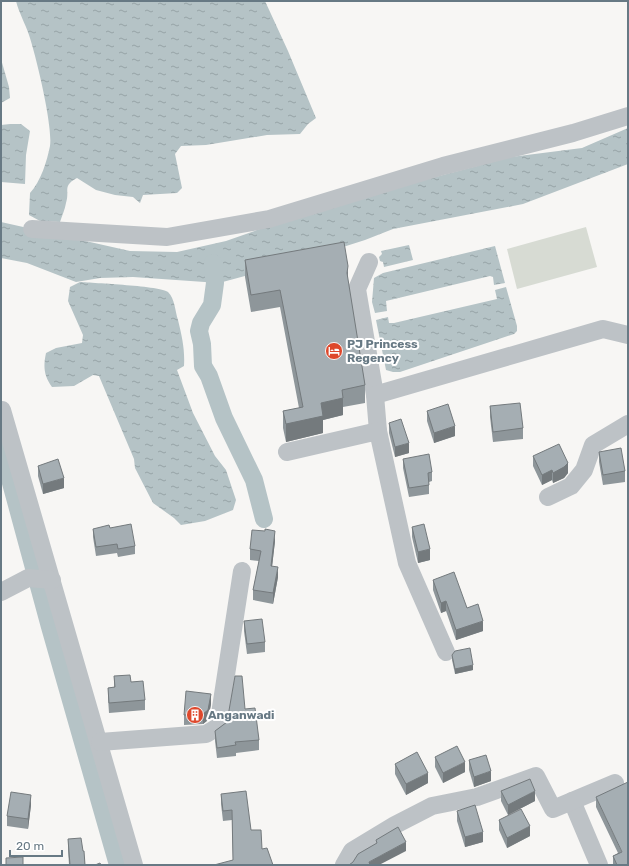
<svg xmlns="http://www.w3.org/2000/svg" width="629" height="866" font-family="Rubik,sans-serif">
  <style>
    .grass { fill: #d7dbd3 }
    .water { fill: url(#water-ripples) }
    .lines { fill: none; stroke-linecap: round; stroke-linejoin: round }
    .canal { stroke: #b5c3c6; stroke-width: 18 }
    .street { stroke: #bdc2c6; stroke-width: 18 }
    .wall { fill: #8e969a }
    .shaded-wall { fill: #747a7d }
    .building { fill: #a5aeb3; stroke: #747a7d }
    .labels { text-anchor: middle; stroke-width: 4; stroke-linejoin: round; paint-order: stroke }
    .poi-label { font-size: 12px; font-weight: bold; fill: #677984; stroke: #fff; text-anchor: start }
  </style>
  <defs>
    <pattern id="water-ripples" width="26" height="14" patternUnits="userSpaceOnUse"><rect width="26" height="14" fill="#b5c3c6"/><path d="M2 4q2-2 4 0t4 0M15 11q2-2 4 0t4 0" fill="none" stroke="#97a3a6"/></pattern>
  </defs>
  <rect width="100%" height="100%" fill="#f7f6f4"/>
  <polygon class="grass" points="586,227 597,267 517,289 507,249"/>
  <g class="water">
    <path d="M16,1H265L288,51L316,118L308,124L300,134L267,135L206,145L181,146L175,154L182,188L177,193L143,195L140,203L133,197L115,195L96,190L77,178C62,186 70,190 66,203C65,209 62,216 60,222L40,221L29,215L30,193C41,181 47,161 50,146C53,126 36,56 29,35C25,23 19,13 16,1Z"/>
    <polygon points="1,59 9,87 10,98 1,103"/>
    <polygon points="10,124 21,124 30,131 26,155 25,184 1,182 1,125"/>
    <polygon points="628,128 628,164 523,204 393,229 365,240 296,262 219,283 133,277 100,278 76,282 27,263 1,258 1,222 130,251 177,252 226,241 322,207 511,157 582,148"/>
    <polygon points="409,245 413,260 384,267 383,262 380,261 379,257 382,254 381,251"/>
    <polygon points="495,246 505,283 494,285 493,277 490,276 386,301 387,311 375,313 372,302 374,278 383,273"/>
    <path d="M80,282C93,283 162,286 168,292C175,299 175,311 178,320C182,336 185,350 184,366L177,370L193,413L215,456L226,470L236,500L233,510L205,521L181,525L174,518L153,503L135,468L134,459L99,376L93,375L74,386L52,387C44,376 43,367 46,353L56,348L82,343L83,335L68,301L70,287Z"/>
    <polygon points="506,287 517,326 517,331 514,334 400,372 393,372 386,370 376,320 388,317 389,323 394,323 497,299 495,290"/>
  </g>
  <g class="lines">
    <g class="canal">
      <polyline points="213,263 215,283 212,305 201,323 199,331 202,344 203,366 209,376 224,418 254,480 264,519"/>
      <polyline points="1,446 50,627 118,865"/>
    </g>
    <g class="street">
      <polyline points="32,229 167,237 269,219 443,166 573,133 628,116"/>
      <polyline points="369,262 357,289 375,395"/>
      <polyline points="2,410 134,865"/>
      <polyline points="378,431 375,395 603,329 628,335"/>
      <polyline points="287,452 378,431 407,563 446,652"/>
      <polyline points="548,497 571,486 584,470 593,445 628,424"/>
      <polyline points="1,592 28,578 52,580"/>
      <polyline points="100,742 206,734 218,727 242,571"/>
      <polyline points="572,801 599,865"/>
      <polyline points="344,865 352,851 395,825 432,806 477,797 536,776 553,809 615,783"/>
    </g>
  </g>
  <g class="wall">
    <polygon points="245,260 348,283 365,385 365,403 343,407 343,415 323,420 323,433 286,442 283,428 283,411 299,408 280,307 251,312 245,277"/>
    <polygon points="490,406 523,428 523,439 493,442 490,417"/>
    <polygon points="427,411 455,436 434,443 427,421"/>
    <polygon points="389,423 409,453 395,457 389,433"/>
    <polygon points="599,452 625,471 625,482 603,485 599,462"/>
    <polygon points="533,456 568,473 564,478 553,483 552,480 542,485 533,466"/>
    <polygon points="403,459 432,472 432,481 429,482 429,494 409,497 403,468"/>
    <polygon points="38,466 64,488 43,494 38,476"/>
    <polygon points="412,527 430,560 418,563 412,537"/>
    <polygon points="110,528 135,546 135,554 118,557 117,553 96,556 93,537 93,529"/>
    <polygon points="275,541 272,566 278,577 273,604 253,600 253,590 259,561 250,560 250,549"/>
    <polygon points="433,580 467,608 483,631 456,640 446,611 441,613 433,590"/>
    <polygon points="244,621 265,642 265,652 247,654 244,631"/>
    <polygon points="452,655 473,670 455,674 452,660"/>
    <polygon points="114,676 131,682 145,700 145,710 109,713 108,698 108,688 114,687"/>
    <polygon points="211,704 208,720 203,724 184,725 184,715"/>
    <polygon points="245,709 259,740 259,750 236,753 236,756 217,758 215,741 215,731"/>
    <polygon points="435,757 465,772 443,783 435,767"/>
    <polygon points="469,760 491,781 474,787 469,770"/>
    <polygon points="395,764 428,783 406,795 395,774"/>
    <polygon points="501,791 535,801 508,815 501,801"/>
    <polygon points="221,794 251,830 262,849 233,860 232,820 223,821 221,804"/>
    <polygon points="596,797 628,865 613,865 613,856 618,853 596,807"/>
    <polygon points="31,805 28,829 7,826 7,816"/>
    <polygon points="457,811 483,842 465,847 457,821"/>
    <polygon points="499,820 530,836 507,848 499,830"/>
    <polygon points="68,839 83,851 85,865 69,865 68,850"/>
  </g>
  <g class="shaded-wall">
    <polygon points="348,266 348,283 347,273"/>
    <polygon points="343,398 343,415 323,420 323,433 286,442 286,424 321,403"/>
    <polygon points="455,426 455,436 434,443 434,433"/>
    <polygon points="409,443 409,453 395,457 395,447"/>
    <polygon points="568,463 568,473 564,478 553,483 553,473"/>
    <polygon points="552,470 552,480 542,485 542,475"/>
    <polygon points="64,478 64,488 43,494 43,484"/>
    <polygon points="275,531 275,541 271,576 271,566"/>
    <polygon points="430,549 430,560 418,563 418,552"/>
    <polygon points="278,567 278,577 273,604 273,593"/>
    <polygon points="446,601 446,611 441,613 441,603"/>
    <polygon points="483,621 483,631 456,640 456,630"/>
    <polygon points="473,665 473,670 455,674 455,669"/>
    <polygon points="211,694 211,704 208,720 203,724 203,714"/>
    <polygon points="465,762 465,772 443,783 443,773"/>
    <polygon points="491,771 491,781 474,787 474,777"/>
    <polygon points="428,773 428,783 406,795 406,784"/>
    <polygon points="535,791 535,801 508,815 508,805"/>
    <polygon points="31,795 31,805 28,829 28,819"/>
    <polygon points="530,826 530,836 507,848 507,838"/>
    <polygon points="483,832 483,842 465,847 465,837"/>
    <polygon points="406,842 406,851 379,865 369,865 369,862"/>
  </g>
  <g class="building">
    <polygon points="344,242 348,266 347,273 365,385 342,390 343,398 321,403 323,416 286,424 283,411 303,407 280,290 251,295 245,260"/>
    <polygon points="520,403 523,428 493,432 490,406"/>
    <polygon points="448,404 455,426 434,433 427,411"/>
    <polygon points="401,419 409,443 395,447 389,423"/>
    <polygon points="559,444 568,463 564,467 553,473 552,470 542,475 533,456"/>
    <polygon points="621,448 625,471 603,475 599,452"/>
    <polygon points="429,454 432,472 428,473 429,485 409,488 403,459"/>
    <polygon points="58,459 64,478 43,484 38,466"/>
    <polygon points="131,524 135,546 118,549 117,544 96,547 93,529 109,525 110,528"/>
    <polygon points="424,524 430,549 418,552 412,527"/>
    <polygon points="265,529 275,531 271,566 278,567 273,593 253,590 261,551 250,549 252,530 265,531"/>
    <polygon points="454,572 467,608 478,604 483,621 456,630 446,601 441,603 433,580"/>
    <polygon points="262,619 265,642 247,644 244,621"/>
    <polygon points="470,648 473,665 455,669 452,655 455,651"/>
    <polygon points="130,675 131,682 143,681 145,700 109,703 108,688 115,687 114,676"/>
    <polygon points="235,676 242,676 245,709 255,708 259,740 235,742 236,745 217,748 215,731 227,722"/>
    <polygon points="186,691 211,694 208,710 203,714 184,715"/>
    <polygon points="457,746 465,762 443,773 435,757"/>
    <polygon points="417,752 428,773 406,784 395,764"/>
    <polygon points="486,755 491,771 474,777 469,760"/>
    <polygon points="530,779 535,791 508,805 501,791"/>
    <polygon points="628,782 628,865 617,865 613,856 622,852 596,797"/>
    <polygon points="246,791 251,830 261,830 262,849 267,848 273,865 214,865 233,860 232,810 223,811 221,794"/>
    <polygon points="11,792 31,795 28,819 7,816"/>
    <polygon points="475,805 483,832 465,837 457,811"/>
    <polygon points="521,809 530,826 507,838 499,820"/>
    <polygon points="398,827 406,842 369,862 370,865 349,865 353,862 358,854 377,843 376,840"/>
    <polygon points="81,838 83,851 84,851 85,865 70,865 68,839"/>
    <polygon points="23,857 23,865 6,865 6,858"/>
    <polygon points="100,863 101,865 95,865"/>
  </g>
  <defs>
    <g id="hotel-disc" transform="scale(0.9)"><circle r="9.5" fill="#de482c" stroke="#fff"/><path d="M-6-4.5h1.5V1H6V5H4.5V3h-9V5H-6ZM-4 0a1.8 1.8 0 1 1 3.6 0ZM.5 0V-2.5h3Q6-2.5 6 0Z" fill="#fff"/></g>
    <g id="building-disc" transform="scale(0.9)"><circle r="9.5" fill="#de482c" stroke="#fff"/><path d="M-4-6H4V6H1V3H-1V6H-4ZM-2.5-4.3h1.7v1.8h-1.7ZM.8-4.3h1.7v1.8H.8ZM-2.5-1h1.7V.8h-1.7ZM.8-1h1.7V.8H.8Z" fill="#fff"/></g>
  </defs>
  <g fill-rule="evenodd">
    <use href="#hotel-disc" x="334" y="351"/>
    <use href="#building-disc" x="195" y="715"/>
  </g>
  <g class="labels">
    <g class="poi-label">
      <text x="347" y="348">PJ Princess<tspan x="347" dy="14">Regency</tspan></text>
      <text x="208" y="719">Anganwadi</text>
    </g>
  </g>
  <rect width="629" height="866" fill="none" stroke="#677984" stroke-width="4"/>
  <path d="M10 850v6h52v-6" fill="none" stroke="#677984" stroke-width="2"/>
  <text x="16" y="850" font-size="12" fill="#677984" stroke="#ffffff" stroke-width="3" paint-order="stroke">20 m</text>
</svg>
